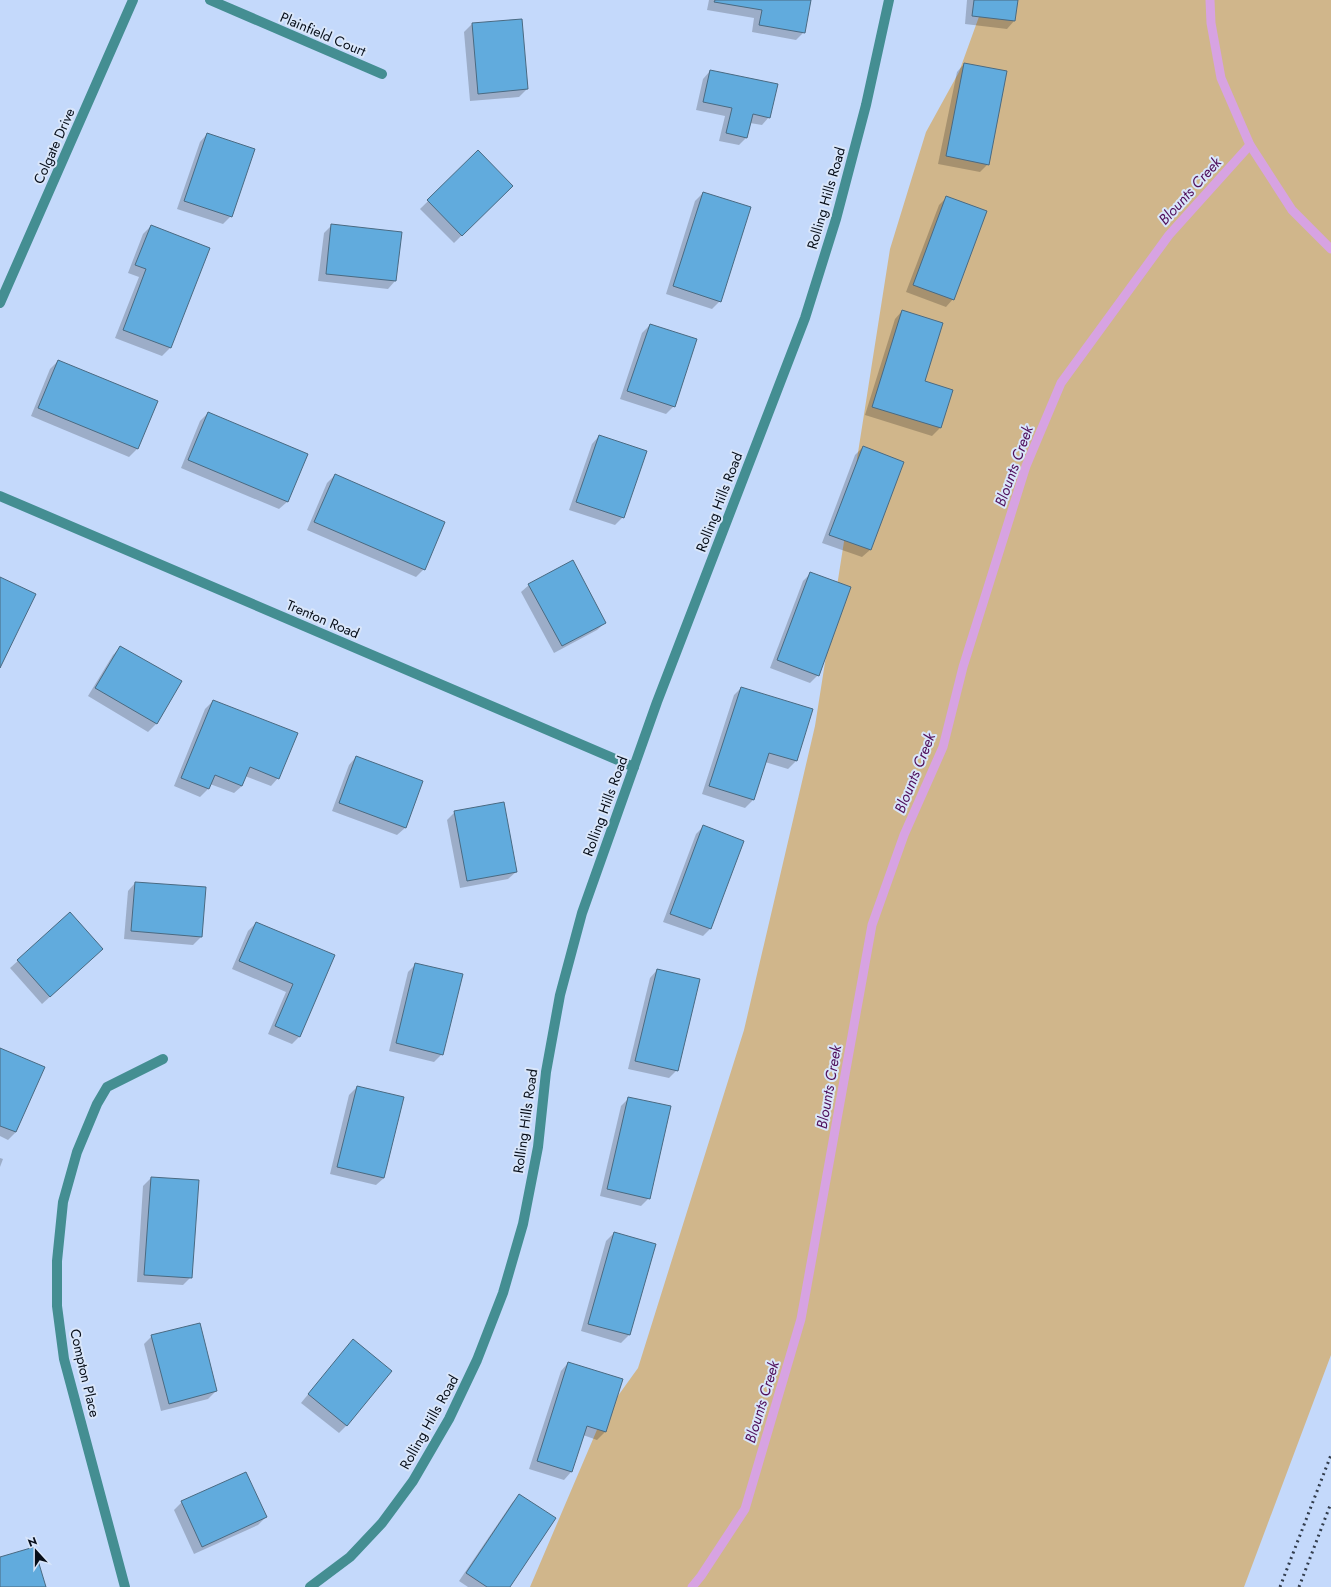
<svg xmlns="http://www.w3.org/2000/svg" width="1331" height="1587" font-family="Jost,sans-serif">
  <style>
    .green { fill: #d0b68b }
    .shadow { fill: #0003 }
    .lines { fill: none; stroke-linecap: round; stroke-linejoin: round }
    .stream { stroke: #d7a3e2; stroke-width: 9 }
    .building { fill: #61abdd; stroke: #4a6a82 }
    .street { stroke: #448e92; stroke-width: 10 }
    .rail { stroke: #313c4c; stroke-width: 3; stroke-dasharray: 2 4; stroke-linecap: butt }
    .labels { text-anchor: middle; stroke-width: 4; stroke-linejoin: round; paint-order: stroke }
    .street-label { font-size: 14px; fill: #070e19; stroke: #d9e6fa }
    .water-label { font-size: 15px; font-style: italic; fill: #4f0f5b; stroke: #d9e6fa }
  </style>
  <rect width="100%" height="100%" fill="#c4d9fb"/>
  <polygon class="green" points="985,0 1331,0 1331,1355 1244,1587 530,1587 602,1418 638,1368 744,1030 815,726 890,249 926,132 959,72"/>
  <g class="shadow">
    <polygon points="709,0 810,0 804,32 796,40 752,32 754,18 707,10"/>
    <polygon points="967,0 1017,0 1014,21 1007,29 965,24"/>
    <polygon points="472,24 527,89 519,97 470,101 464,32"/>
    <polygon points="964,64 988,164 980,172 938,164 957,72"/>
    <polygon points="710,71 769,117 762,125 750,123 747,137 739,145 719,141 725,116 696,110 703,79"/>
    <polygon points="207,134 231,216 223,224 177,209 200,142"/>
    <polygon points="478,152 512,186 454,243 420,209"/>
    <polygon points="703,193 720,301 712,309 666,294 695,201"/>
    <polygon points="947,197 953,299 946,307 906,292 939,205"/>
    <polygon points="332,225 395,281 388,289 318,281 324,233"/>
    <polygon points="151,226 209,248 170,348 162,356 115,338 139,277 128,273 143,234"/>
    <polygon points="902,311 923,382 952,391 940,428 932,436 865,415 895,319"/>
    <polygon points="650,325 674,406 666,414 620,399 642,333"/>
    <polygon points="58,361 157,402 137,449 129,457 31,416 50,369"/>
    <polygon points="208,413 307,454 287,502 279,509 181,468 200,421"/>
    <polygon points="599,436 623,517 615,525 569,510 592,444"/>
    <polygon points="863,447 902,462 870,550 862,557 822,543 855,455"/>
    <polygon points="335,475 424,569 416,577 307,530 327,483"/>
    <polygon points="811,573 818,675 810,683 770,668 803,581"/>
    <polygon points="529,585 605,623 597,630 554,653 521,592"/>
    <polygon points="121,647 181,681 156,724 148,732 88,696 113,655"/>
    <polygon points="741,688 812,710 796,761 788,769 765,762 753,800 745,808 702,794 734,695"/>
    <polygon points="213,701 278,778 271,786 245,776 242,786 234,793 210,784 208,789 200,797 174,786 205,709"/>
    <polygon points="356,757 422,782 405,828 397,835 332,811 349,765"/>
    <polygon points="455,812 516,872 508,879 460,888 447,820"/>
    <polygon points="704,826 710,929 703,936 663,922 696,834"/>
    <polygon points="135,883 201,937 193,945 124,939 128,891"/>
    <polygon points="70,914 94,957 42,1004 10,968"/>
    <polygon points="256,923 334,956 300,1036 292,1044 268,1034 286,992 232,969 248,931"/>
    <polygon points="416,964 442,1054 434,1062 389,1051 408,972"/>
    <polygon points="657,970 677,1070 669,1078 628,1069 650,978"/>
    <polygon points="0,1049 16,1132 8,1140 0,1136"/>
    <polygon points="357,1087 384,1178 376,1185 330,1174 349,1095"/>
    <polygon points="629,1098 649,1198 641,1206 600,1196 621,1106"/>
    <polygon points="0,1158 3,1159 0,1167"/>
    <polygon points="151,1178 191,1277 183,1285 137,1282 143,1186"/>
    <polygon points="614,1233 655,1245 629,1335 621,1343 581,1331 606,1241"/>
    <polygon points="152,1336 216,1391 208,1399 161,1411 144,1344"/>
    <polygon points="346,1348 346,1426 339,1433 301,1403"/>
    <polygon points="568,1363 622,1380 605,1432 597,1440 583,1435 571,1472 564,1480 529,1469 561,1371"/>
    <polygon points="519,1496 508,1587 468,1587 459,1581 512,1503"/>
    <polygon points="182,1502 266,1517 258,1525 194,1554 174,1510"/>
  </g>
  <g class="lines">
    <g class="stream">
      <polyline points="1210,0 1211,23 1221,78 1250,145 1292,210 1331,249"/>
      <polyline points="692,1587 701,1576 745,1509 801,1319 872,925 904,835 943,747 963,667 1026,466 1061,383 1169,235 1250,145"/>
    </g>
  </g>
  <g class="building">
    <polygon points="715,0 811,0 805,33 759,25 762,10 714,2"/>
    <polygon points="974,0 1018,0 1015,21 972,16"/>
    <polygon points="522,19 528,89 478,94 472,23"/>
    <polygon points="964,63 1007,71 989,165 946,156"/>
    <polygon points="710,70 778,84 770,118 753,114 747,138 726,133 732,108 703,102"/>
    <polygon points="207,133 255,149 232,217 184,201"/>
    <polygon points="478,150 513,186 462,236 427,200"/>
    <polygon points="703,192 751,207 721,302 673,286"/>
    <polygon points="946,196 987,211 954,300 913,285"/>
    <polygon points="331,224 402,232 396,281 326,274"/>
    <polygon points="151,225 210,248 171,348 123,330 146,269 135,265"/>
    <polygon points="902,310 943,323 925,381 953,390 941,428 872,407"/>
    <polygon points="650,324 697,339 675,407 627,391"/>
    <polygon points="58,360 158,401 138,449 38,408"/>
    <polygon points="208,412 308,454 288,502 188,460"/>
    <polygon points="599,435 647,451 624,518 576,502"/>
    <polygon points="863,446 904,462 871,550 829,535"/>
    <polygon points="335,474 445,522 425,570 314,522"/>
    <polygon points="573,560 606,623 562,646 528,584"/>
    <polygon points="810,572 851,587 819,676 777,660"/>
    <polygon points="0,577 36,594 0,668"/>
    <polygon points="120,646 182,681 157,724 95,688"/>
    <polygon points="741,687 813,709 797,761 769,753 754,800 709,786"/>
    <polygon points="213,700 298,733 279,779 250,767 242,786 215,775 209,789 181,778"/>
    <polygon points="356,756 423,781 406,828 339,803"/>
    <polygon points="504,802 517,872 467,881 454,811"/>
    <polygon points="703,825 744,841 711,929 670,914"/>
    <polygon points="135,882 206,887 202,937 131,931"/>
    <polygon points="70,912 103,949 50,997 17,960"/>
    <polygon points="256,922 335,955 300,1037 275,1026 293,984 239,961"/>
    <polygon points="415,963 463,974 443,1055 396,1043"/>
    <polygon points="657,969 700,979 678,1071 635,1061"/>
    <polygon points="0,1048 45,1067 16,1132 0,1126"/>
    <polygon points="357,1086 404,1097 384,1178 337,1167"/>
    <polygon points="628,1097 671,1106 650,1199 607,1189"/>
    <polygon points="151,1177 199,1180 192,1278 144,1275"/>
    <polygon points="614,1232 656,1244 630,1335 588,1324"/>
    <polygon points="200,1323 217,1391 169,1404 151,1335"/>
    <polygon points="353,1339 392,1371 347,1426 308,1394"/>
    <polygon points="568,1362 623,1379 606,1432 587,1426 572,1472 537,1461"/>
    <polygon points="246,1472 267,1517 202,1547 181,1501"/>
    <polygon points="519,1494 556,1518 510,1587 487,1587 466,1573"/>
    <polygon points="34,1547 46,1587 0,1587 0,1557"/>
  </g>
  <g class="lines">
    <g class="street">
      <polyline points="210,0 382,74"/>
      <polyline points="0,303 133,0"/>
      <polyline points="0,496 634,767"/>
      <polyline points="125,1587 64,1359 57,1306 57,1261 63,1202 77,1152 97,1104 107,1087 163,1059"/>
      <polyline points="310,1587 350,1557 382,1523 413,1481 449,1419 477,1360 503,1293 523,1224 538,1147 546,1072 560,995 582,913 657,702 805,318 836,219 866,105 889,0"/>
    </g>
    <g class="rail">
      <polyline points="1280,1587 1331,1455"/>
      <polyline points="1299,1587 1331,1503"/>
    </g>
  </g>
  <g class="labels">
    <g class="street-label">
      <text transform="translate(323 34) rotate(23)" y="5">Plainfield Court</text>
      <text transform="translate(54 146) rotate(-66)" y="5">Colgate Drive</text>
      <text transform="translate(826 198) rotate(-74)" y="5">Rolling Hills Road</text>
      <text transform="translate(719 502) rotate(-69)" y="5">Rolling Hills Road</text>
      <text transform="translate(323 619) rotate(23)" y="5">Trenton Road</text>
      <text transform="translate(605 806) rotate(-70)" y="5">Rolling Hills Road</text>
      <text transform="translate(525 1121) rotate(-82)" y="5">Rolling Hills Road</text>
      <text transform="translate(85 1373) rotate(77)" y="5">Compton Place</text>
      <text transform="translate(429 1422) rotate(-61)" y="5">Rolling Hills Road</text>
    </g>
    <g class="water-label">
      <text transform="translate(1190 191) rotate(-48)" y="5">Blounts Creek</text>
      <text transform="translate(1014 466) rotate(-70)" y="5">Blounts Creek</text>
      <text transform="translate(915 773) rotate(-68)" y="5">Blounts Creek</text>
      <text transform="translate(829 1087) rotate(-80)" y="5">Blounts Creek</text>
      <text transform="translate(762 1402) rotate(-73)" y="5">Blounts Creek</text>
    </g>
  </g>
  <g transform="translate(36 1551) rotate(339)" stroke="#d9e6fa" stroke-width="3" paint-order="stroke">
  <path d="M0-3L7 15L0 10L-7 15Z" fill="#070e19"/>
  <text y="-6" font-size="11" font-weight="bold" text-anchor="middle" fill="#070e19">N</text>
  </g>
</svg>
